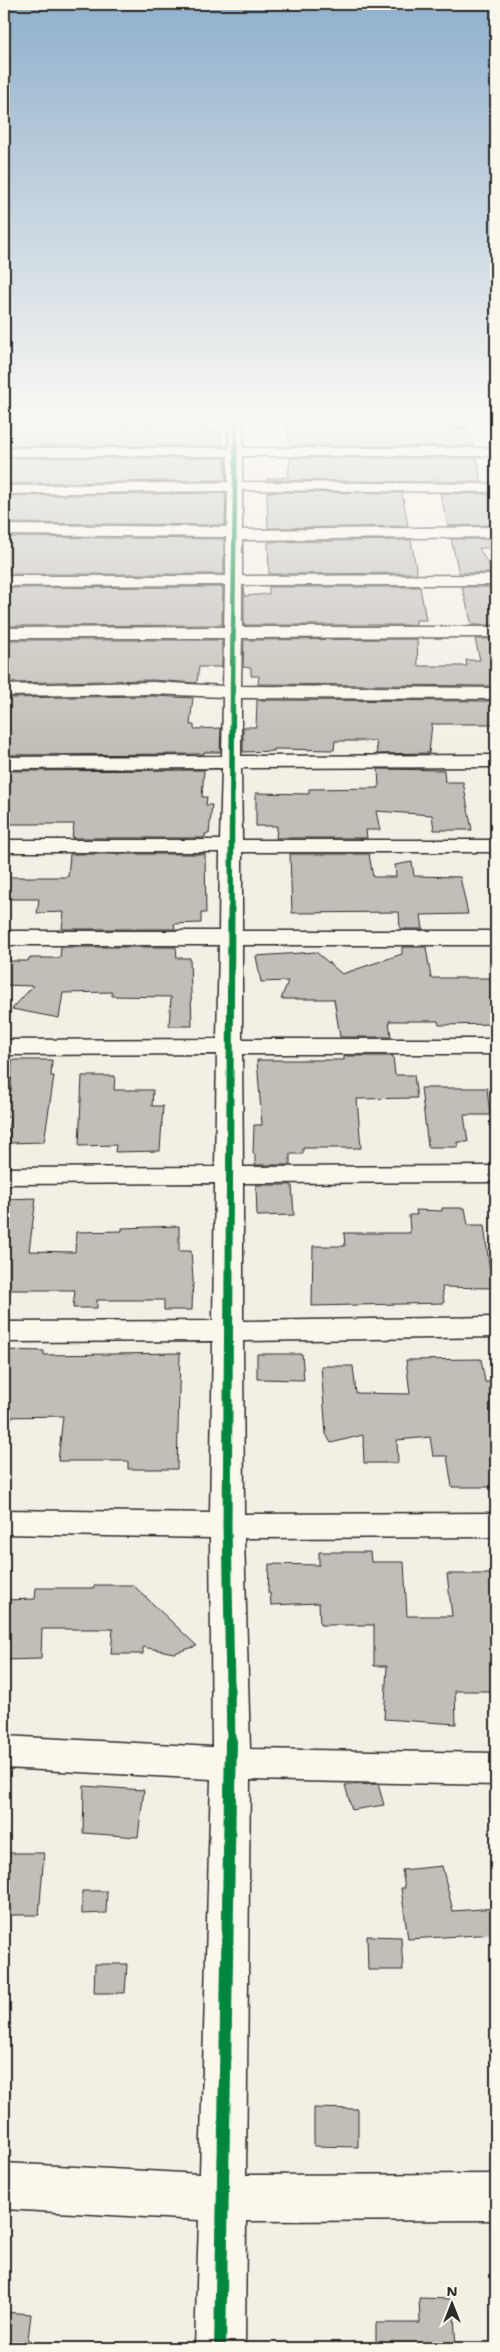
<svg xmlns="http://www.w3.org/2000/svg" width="500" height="2352" font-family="'Shantell Sans',sans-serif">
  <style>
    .building { fill: #c0beb6; stroke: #2b2b2b }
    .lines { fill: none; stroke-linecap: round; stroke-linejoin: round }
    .minor-casing { stroke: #2b2b2b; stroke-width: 3 }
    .minor { fill: #fbf7ec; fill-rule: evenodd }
    .cycleway-far4-casing { stroke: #fbf7ec; stroke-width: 6 }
    .cycleway-far3-casing { stroke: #fbf7ec; stroke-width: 8 }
    .cycleway-far2-casing { stroke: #fbf7ec; stroke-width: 10 }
    .cycleway-far1-casing { stroke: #fbf7ec; stroke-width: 12 }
    .cycleway-casing { stroke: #fbf7ec; stroke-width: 15 }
    .cycleway-far4 { stroke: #00873e; stroke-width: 4.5 }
    .cycleway-far3 { stroke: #00873e; stroke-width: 5.5 }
    .cycleway-far2 { stroke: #00873e; stroke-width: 7 }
    .cycleway-far1 { stroke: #00873e; stroke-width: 9 }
    .cycleway { stroke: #00873e; stroke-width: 12 }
  </style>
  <rect width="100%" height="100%" fill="#f3efe4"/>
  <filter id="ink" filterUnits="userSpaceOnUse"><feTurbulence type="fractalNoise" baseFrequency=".02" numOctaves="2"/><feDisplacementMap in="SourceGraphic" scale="10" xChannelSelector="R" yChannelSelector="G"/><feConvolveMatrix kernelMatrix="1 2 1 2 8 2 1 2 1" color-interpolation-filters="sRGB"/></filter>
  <g filter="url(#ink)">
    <g class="building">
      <polygon points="395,423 432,425 438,428 466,426 468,437 470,437 474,446 290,446 287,424"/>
      <polygon points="12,424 208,424 207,431 219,431 223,446 4,446 4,427 12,427"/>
      <polygon points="4,458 225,458 226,480 4,484 8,470 4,470"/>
      <polygon points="290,458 477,458 481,482 437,482 437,479 426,482 267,480 267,479 288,477"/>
      <polygon points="267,492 402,493 408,526 268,528"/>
      <polygon points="226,493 225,525 4,523 4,496"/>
      <polygon points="440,493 489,494 496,525 448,526"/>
      <polygon points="4,537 224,539 224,574 9,574 11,569 4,569"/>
      <polygon points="451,539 496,539 496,548 479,548 493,573 459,573"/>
      <polygon points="411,540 417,573 269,574 268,542"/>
      <polygon points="223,587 222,625 4,626 5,588"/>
      <polygon points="244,587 245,596 269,594 269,587 420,587 426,620 416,620 416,625 244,625"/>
      <polygon points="462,587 496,587 496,625 472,625"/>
      <polygon points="417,639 418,666 467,666 466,660 480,660 475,639 496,639 496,686 258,684 259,676 251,676 251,668 243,667 244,640"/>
      <polygon points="4,640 222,640 222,667 199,667 197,681 195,683 153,680 4,683"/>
      <polygon points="153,696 193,698 190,725 194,725 194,729 221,728 220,752 204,752 204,754 4,755 4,698"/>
      <polygon points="257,700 496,701 496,724 432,724 429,753 377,754 376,741 335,741 334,750 274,749 274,751 243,752 243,727 256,727"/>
      <polygon points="378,769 444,770 445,782 463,782 472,830 434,830 432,815 376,811 380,830 366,830 367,838 276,838 277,826 256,826 256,793 309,794 309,789 379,788"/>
      <polygon points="204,770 202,797 207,797 206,805 212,805 209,834 205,834 205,838 72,838 74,824 4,824 4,771"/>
      <polygon points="70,854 205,854 206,913 201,913 201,923 174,924 175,929 62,929 64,912 37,913 39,899 4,899 4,877 68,877"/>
      <polygon points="290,854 369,854 373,877 396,877 395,865 412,862 414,876 460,877 468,914 421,915 423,929 400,929 399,912 292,913"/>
      <polygon points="61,947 176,947 177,958 190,958 192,1026 169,1026 171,997 112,996 112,992 63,993 59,1018 12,1009 33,986 4,985 4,961 28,961 29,958 60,958"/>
      <polygon points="402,947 426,947 431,978 496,978 496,1024 439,1025 438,1021 389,1021 391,1037 340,1037 334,999 281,999 288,981 261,982 256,956 316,952 342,974 402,954"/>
      <polygon points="344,1056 393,1056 395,1075 414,1075 417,1098 357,1099 361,1148 303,1148 303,1154 290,1154 290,1165 255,1165 255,1154 253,1154 254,1125 262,1125 257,1060 344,1060"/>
      <polygon points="12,1060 52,1060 51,1076 54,1076 44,1142 9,1143 10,1131 8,1131 10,1117 4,1117 4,1091 11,1091"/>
      <polygon points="82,1076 115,1076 114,1090 153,1090 152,1106 163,1106 160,1151 115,1152 116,1145 79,1146"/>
      <polygon points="421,1088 487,1088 490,1115 464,1115 468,1142 457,1142 458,1147 428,1147"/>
      <polygon points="256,1185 292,1185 294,1215 257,1216"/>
      <polygon points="36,1198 29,1251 75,1252 76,1232 122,1231 122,1228 179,1226 179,1251 191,1251 193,1278 192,1310 164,1310 164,1300 97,1300 97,1308 73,1308 75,1290 4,1290 4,1199"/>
      <polygon points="442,1208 465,1208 468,1225 484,1225 492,1288 442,1287 444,1303 312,1306 313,1246 345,1246 344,1233 410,1233 409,1215 417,1215 416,1210 442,1211"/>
      <polygon points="4,1350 44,1351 44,1355 180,1353 177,1469 128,1469 128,1461 58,1461 63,1416 4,1417"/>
      <polygon points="257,1354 302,1354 304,1380 257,1379"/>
      <polygon points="481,1359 485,1382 496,1382 496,1487 452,1487 447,1456 433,1456 430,1437 397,1440 398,1463 364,1463 363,1435 331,1443 326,1434 321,1366 353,1366 356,1393 410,1394 406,1360"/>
      <polygon points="319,1552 370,1552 371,1562 404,1562 407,1616 452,1616 447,1574 496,1574 496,1691 455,1691 456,1724 384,1719 387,1666 374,1666 374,1625 320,1625 319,1603 271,1605 270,1593 268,1593 269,1564 319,1565"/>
      <polygon points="95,1585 133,1585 197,1646 174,1653 143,1647 143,1654 111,1654 113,1629 42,1629 41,1659 4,1660 4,1600 35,1599 36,1588 94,1588"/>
      <polygon points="378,1784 384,1805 352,1810 345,1785"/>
      <polygon points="84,1786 144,1790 138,1837 83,1833"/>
      <polygon points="4,1853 44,1853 39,1915 4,1915"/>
      <polygon points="442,1866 453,1911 496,1908 496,1934 408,1939 401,1888 405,1888 402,1870"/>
      <polygon points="82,1891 107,1891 106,1913 82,1914"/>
      <polygon points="367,1936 401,1937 403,1970 368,1970"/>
      <polygon points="95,1964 127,1964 125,1993 94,1993"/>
      <polygon points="314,2108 358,2109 358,2147 314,2146"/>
      <polygon points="419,2298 453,2299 456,2348 376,2348 376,2323 420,2323"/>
      <polygon points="4,2312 31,2314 27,2348 4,2348"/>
    </g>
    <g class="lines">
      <g class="minor-casing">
        <polygon id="minor" points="4,416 496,416 496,421 243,422 243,448 496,448 496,456 242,456 242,482 496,484 496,492 242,490 242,530 496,527 496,537 242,540 242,576 496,575 496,585 242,585 242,627 496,627 496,637 242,638 241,686 496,688 496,699 241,698 241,756 496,755 496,767 241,768 242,840 496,840 496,852 242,852 242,931 496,931 496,945 242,945 242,1039 496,1039 496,1054 242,1054 243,1167 496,1166 496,1182 243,1183 243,1321 496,1317 496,1337 243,1341 244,1514 496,1513 496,1537 244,1538 250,1749 496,1753 496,1785 250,1780 246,2175 496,2174 496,2220 246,2221 245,2348 195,2348 199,2220 4,2209 4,2163 200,2174 211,1779 4,1768 4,1736 212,1747 210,1538 4,1534 4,1510 210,1513 213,1341 4,1342 4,1322 213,1321 215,1183 4,1184 4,1168 215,1167 217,1054 4,1055 4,1040 217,1039 219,945 4,945 4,931 219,931 220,852 4,852 4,840 220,840 222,768 4,769 4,757 222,756 223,697 153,694 4,696 4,685 153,682 223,686 224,638 4,638 4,628 224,627 225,585 4,586 4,576 226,576 226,537 4,535 4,525 227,527 228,491 4,494 4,486 228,482 228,456 4,456 4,448 229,448 229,422 4,422"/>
      </g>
      <use href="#minor" class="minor"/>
      <g class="cycleway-far4-casing">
        <polyline id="cycleway-far4" points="233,631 236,416"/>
      </g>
      <g class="cycleway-far3-casing">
        <polyline id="cycleway-far3" points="231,910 233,630"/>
      </g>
      <g class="cycleway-far2-casing">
        <polyline id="cycleway-far2" points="229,1272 231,909"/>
      </g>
      <g class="cycleway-far1-casing">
        <polyline id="cycleway-far1" points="229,1271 227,1526 231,1742"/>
      </g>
      <g class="cycleway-casing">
        <polyline id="cycleway" points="220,2348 231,1741"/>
      </g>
      <use href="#cycleway-far4" class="cycleway-far4"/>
      <use href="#cycleway-far3" class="cycleway-far3"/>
      <use href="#cycleway-far2" class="cycleway-far2"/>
      <use href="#cycleway-far1" class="cycleway-far1"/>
      <use href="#cycleway" class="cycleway"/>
    </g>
  </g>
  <linearGradient id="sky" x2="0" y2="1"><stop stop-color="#90b0cc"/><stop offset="0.56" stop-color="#faf8f3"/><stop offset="1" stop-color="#faf8f3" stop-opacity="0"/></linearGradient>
  <rect width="500" height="746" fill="url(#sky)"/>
  <rect width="500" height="2352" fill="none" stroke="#fbf7ec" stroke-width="20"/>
  <rect x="10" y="10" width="480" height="2332" fill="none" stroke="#2b2b2b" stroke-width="2" filter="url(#ink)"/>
  <g transform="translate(452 2304)" stroke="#fbf7ec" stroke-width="4" paint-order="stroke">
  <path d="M0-4L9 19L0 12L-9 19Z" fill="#2b2b2b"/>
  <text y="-8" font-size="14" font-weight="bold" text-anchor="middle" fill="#2b2b2b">N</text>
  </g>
</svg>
